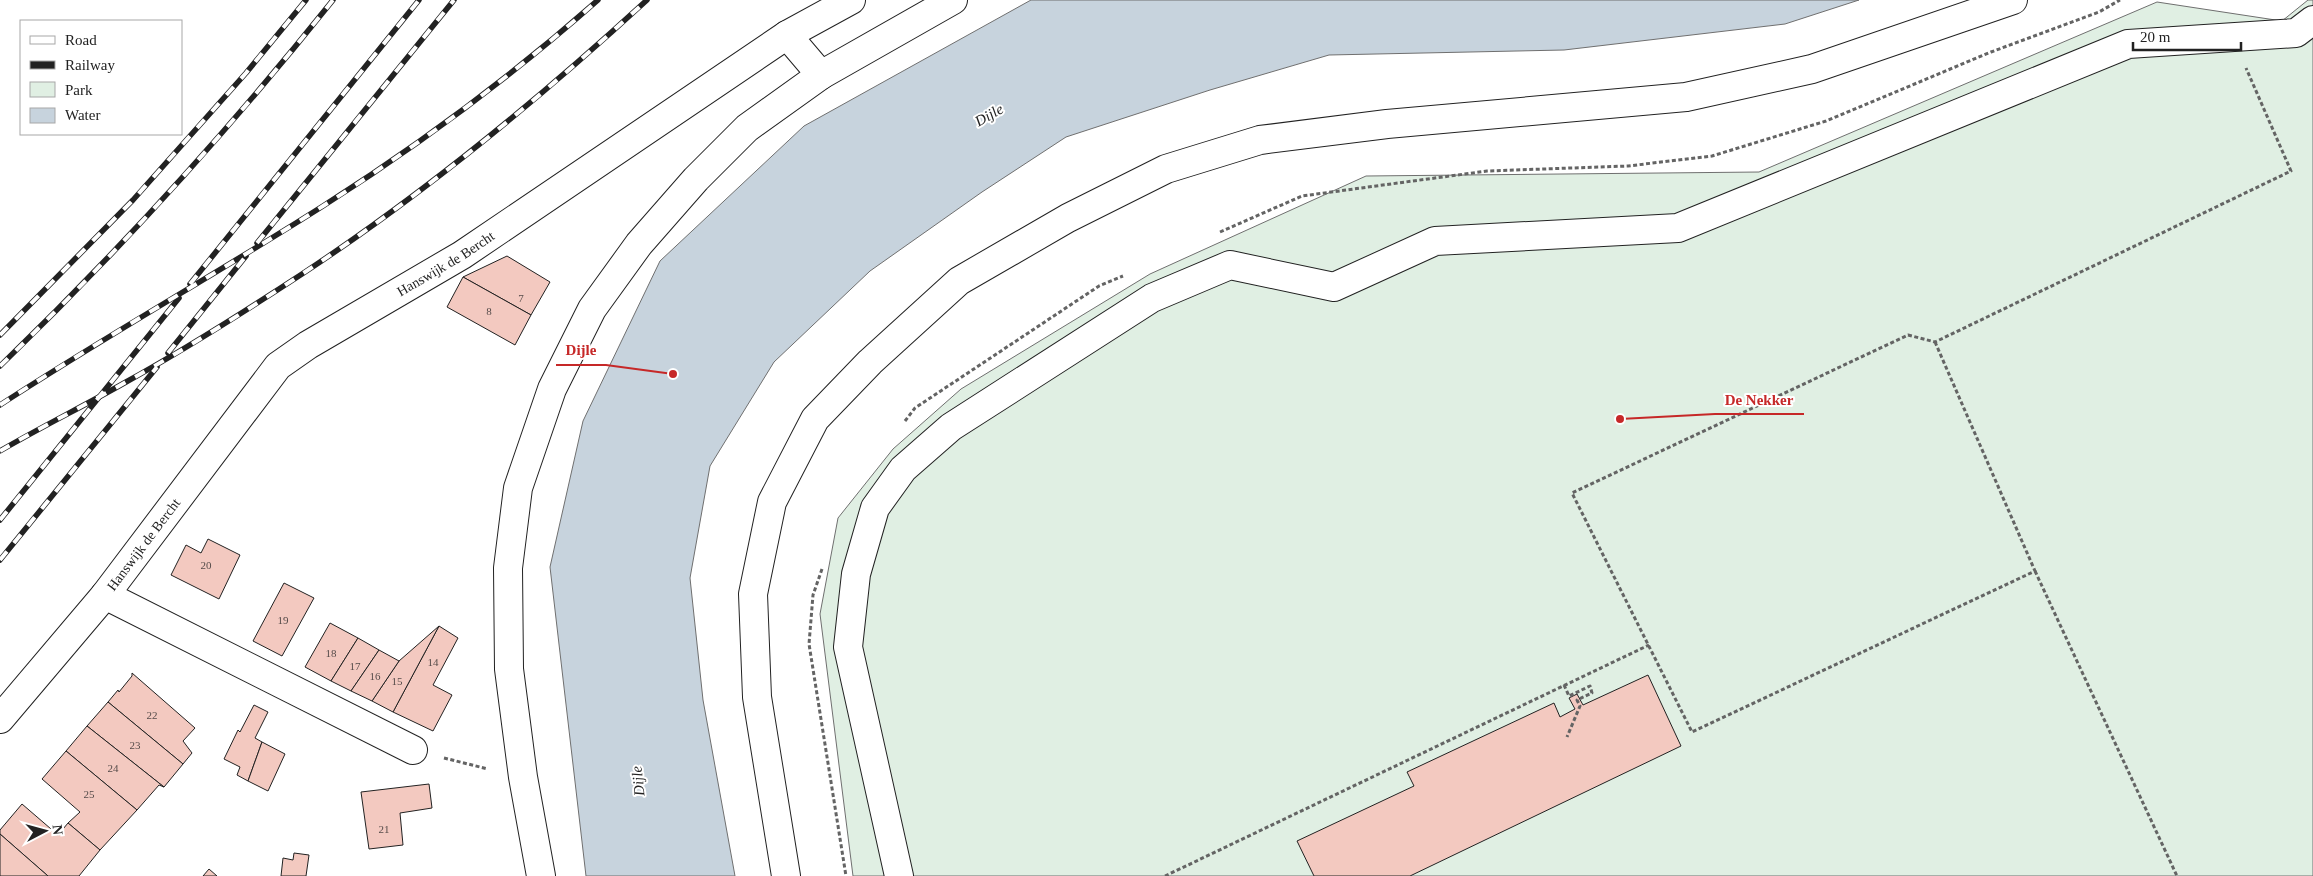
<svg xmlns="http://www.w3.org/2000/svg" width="2313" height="876" font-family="Georgia,serif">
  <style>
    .green { fill: #e0efe3; stroke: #6f6f6f }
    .water { fill: #c7d3dd; stroke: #6f6f6f }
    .building { fill: #f3c9c0; stroke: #222 }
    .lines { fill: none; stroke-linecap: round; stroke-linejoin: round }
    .minor-casing { stroke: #222; stroke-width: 30 }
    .path { stroke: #646464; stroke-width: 3; stroke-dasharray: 4 2.5; stroke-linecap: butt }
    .minor { stroke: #fff; stroke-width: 28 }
    .rail-casing { stroke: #222; stroke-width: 5.5 }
    .rail { stroke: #fff; stroke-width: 4; stroke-dasharray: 11; stroke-linecap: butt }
    .labels { text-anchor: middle; stroke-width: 4; stroke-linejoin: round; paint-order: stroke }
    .number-label { font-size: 11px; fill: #564c4a }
    .street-label { font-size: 14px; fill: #222; stroke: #fff }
    .water-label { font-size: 15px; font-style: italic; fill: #222; stroke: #fff }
    .leader { fill: none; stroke: #c62828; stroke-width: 2 }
    .callout-dot { fill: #c62828; stroke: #fff; stroke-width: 2 }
    .callout-label { font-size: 15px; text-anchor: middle; font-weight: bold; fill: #c62828; stroke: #fff; stroke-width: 4; stroke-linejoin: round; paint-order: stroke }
  </style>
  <rect width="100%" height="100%" fill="#fff"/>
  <polygon class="green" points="2308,0 2313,0 2313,876 853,876 820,614 838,518 893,449 961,389 1150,274 1366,176 1759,172 2157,2 2282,21"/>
  <polygon class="water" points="1031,0 1859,0 1785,24 1564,50 1329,55 1210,90 1066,137 982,192 870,271 774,362 710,466 690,578 703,700 735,876 586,876 550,567 583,421 660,261 804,126"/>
  <g class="building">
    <polygon points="507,256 550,282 531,315 463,277"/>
    <polygon points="463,277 531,315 515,345 447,307"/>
    <polygon points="208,539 240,555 219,599 171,575 186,545 201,553"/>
    <polygon points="284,583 314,598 282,656 253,641"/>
    <polygon points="330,623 358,638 331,681 305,667"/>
    <polygon points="439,626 458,638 433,685 452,695 433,731 393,712"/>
    <polygon points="439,626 393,712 372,701 399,661"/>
    <polygon points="358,638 379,650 351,691 331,681"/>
    <polygon points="379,650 399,661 372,701 351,691"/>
    <polygon points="132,673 195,728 183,741 192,753 183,764 108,702 118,690 119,692 132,676"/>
    <polygon points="1648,675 1681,746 1410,876 1314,876 1297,841 1414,786 1407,772 1554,703 1560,717 1575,709 1569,698 1577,694 1583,705"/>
    <polygon points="108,702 183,764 164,787 87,726"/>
    <polygon points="254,705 268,712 255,738 262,742 248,781 237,775 240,767 224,759 238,730 240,732"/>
    <polygon points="87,726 164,787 159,785 137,810 66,751"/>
    <polygon points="262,742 285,754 268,791 248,781"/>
    <polygon points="66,751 137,810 100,850 68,823 80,812 42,779"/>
    <polygon points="429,784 432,808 400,813 403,845 369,849 361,792"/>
    <polygon points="22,804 58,835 68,823 100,850 79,876 48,876 0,834 0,830"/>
    <polygon points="0,834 48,876 0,876"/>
    <polygon points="294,853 309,855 306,876 281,876 283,858 293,860"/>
    <polygon points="209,869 217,876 203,876"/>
  </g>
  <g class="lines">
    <g class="minor-casing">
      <g id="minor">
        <polyline points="787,35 821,75"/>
        <polyline points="105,595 413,750"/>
        <path id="s1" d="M0,719L105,595L278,366L308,345L462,255L787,35L851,0"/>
        <polyline points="541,876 523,777 509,669 508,568 518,488 552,389 592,309 639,244 696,179 747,128 821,75 953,0"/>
        <polyline points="786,876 757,697 753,594 772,502 815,419 870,362 959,281 1068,218 1166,169 1260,140 1387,124 1686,97 1812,69 2013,0"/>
        <polyline points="899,876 848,647 856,574 875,508 903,469 951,427 1152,298 1230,265 1334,287 1435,241 1678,228 2128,44 2296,33 2313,20"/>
      </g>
    </g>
    <g class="path">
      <polyline points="1220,232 1302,196 1487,171 1628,166 1712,156 1826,121 1991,52 2099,12 2120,0"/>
      <polyline points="1935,342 2035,571 1692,732 1572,493 1908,335 1935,342 2291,171 2246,68"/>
      <polyline points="905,421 915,408 1099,286 1123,276"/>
      <polyline points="822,569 813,595 809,644 846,876"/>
      <polyline points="2035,571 2177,876"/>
      <polyline points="1564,685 1569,696 1590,686 1592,693 1577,700 1580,706 1567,737"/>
      <polyline points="444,758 488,769"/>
      <polyline points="1165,876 1649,645"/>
    </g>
    <use href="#minor" class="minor"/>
    <g class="rail-casing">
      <g id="rail">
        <polyline points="257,243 454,0"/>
        <polyline points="190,284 419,0"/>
        <polyline points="0,335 133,200 246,73 306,0"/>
        <polyline points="168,353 246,256"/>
        <path d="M0,366C119,251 230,129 333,0"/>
        <path d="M0,405C106,336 216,274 323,206C419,145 512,76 598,0"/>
        <path d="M0,451C41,427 84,406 126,382C186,349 244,312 302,274C425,193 538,100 647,0"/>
        <polyline points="0,520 179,298"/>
        <polyline points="0,560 157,367"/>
      </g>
    </g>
    <use href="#rail" class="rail"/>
  </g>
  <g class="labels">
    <g class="number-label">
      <text x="521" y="302">7</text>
      <text x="489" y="315">8</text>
      <text x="206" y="569">20</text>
      <text x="283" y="624">19</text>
      <text x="331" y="657">18</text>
      <text x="433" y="666">14</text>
      <text x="355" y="670">17</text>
      <text x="375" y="680">16</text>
      <text x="397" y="685">15</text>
      <text x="152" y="719">22</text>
      <text x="135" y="749">23</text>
      <text x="113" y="772">24</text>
      <text x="89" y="798">25</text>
      <text x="384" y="833">21</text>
    </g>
    <g class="street-label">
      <text dy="5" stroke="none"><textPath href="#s1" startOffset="646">Hanswijk de Bercht</textPath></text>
      <text dy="5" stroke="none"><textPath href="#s1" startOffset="226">Hanswijk de Bercht</textPath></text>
    </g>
    <g class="water-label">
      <text transform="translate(989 115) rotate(-30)" y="5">Dijle</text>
      <text transform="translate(638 781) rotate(-96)" y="5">Dijle</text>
    </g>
  </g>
  <path class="leader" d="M673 374L606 365H556M1620 419L1715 414H1804"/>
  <g class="callout-dot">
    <circle cx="673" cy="374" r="5"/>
    <circle cx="1620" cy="419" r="5"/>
  </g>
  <g class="callout-label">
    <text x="581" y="355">Dijle</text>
    <text x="1759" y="405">De Nekker</text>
  </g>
  <rect x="20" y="20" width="162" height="115" fill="#ffffff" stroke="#a7a7a7"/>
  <rect x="30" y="36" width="25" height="8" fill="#ffffff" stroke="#a7a7a7"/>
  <text x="65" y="45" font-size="15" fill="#222222">Road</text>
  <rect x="30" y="61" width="25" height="8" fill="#222222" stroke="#a7a7a7"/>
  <text x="65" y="70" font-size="15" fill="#222222">Railway</text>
  <rect x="30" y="82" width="25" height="15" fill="#e0efe3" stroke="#a7a7a7"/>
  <text x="65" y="95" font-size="15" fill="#222222">Park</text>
  <rect x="30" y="108" width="25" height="15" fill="#c7d3dd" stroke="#a7a7a7"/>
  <text x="65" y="120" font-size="15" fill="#222222">Water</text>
  <g transform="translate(45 831) rotate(84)" stroke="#ffffff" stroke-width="4" paint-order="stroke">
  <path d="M0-4L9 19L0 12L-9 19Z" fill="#222222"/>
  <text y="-8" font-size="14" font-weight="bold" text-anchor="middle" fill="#222222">N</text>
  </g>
  <path d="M2133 42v8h108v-8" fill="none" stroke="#222222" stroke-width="2.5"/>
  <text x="2140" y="42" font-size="15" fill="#222222" stroke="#ffffff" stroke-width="4" paint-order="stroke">20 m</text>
</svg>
